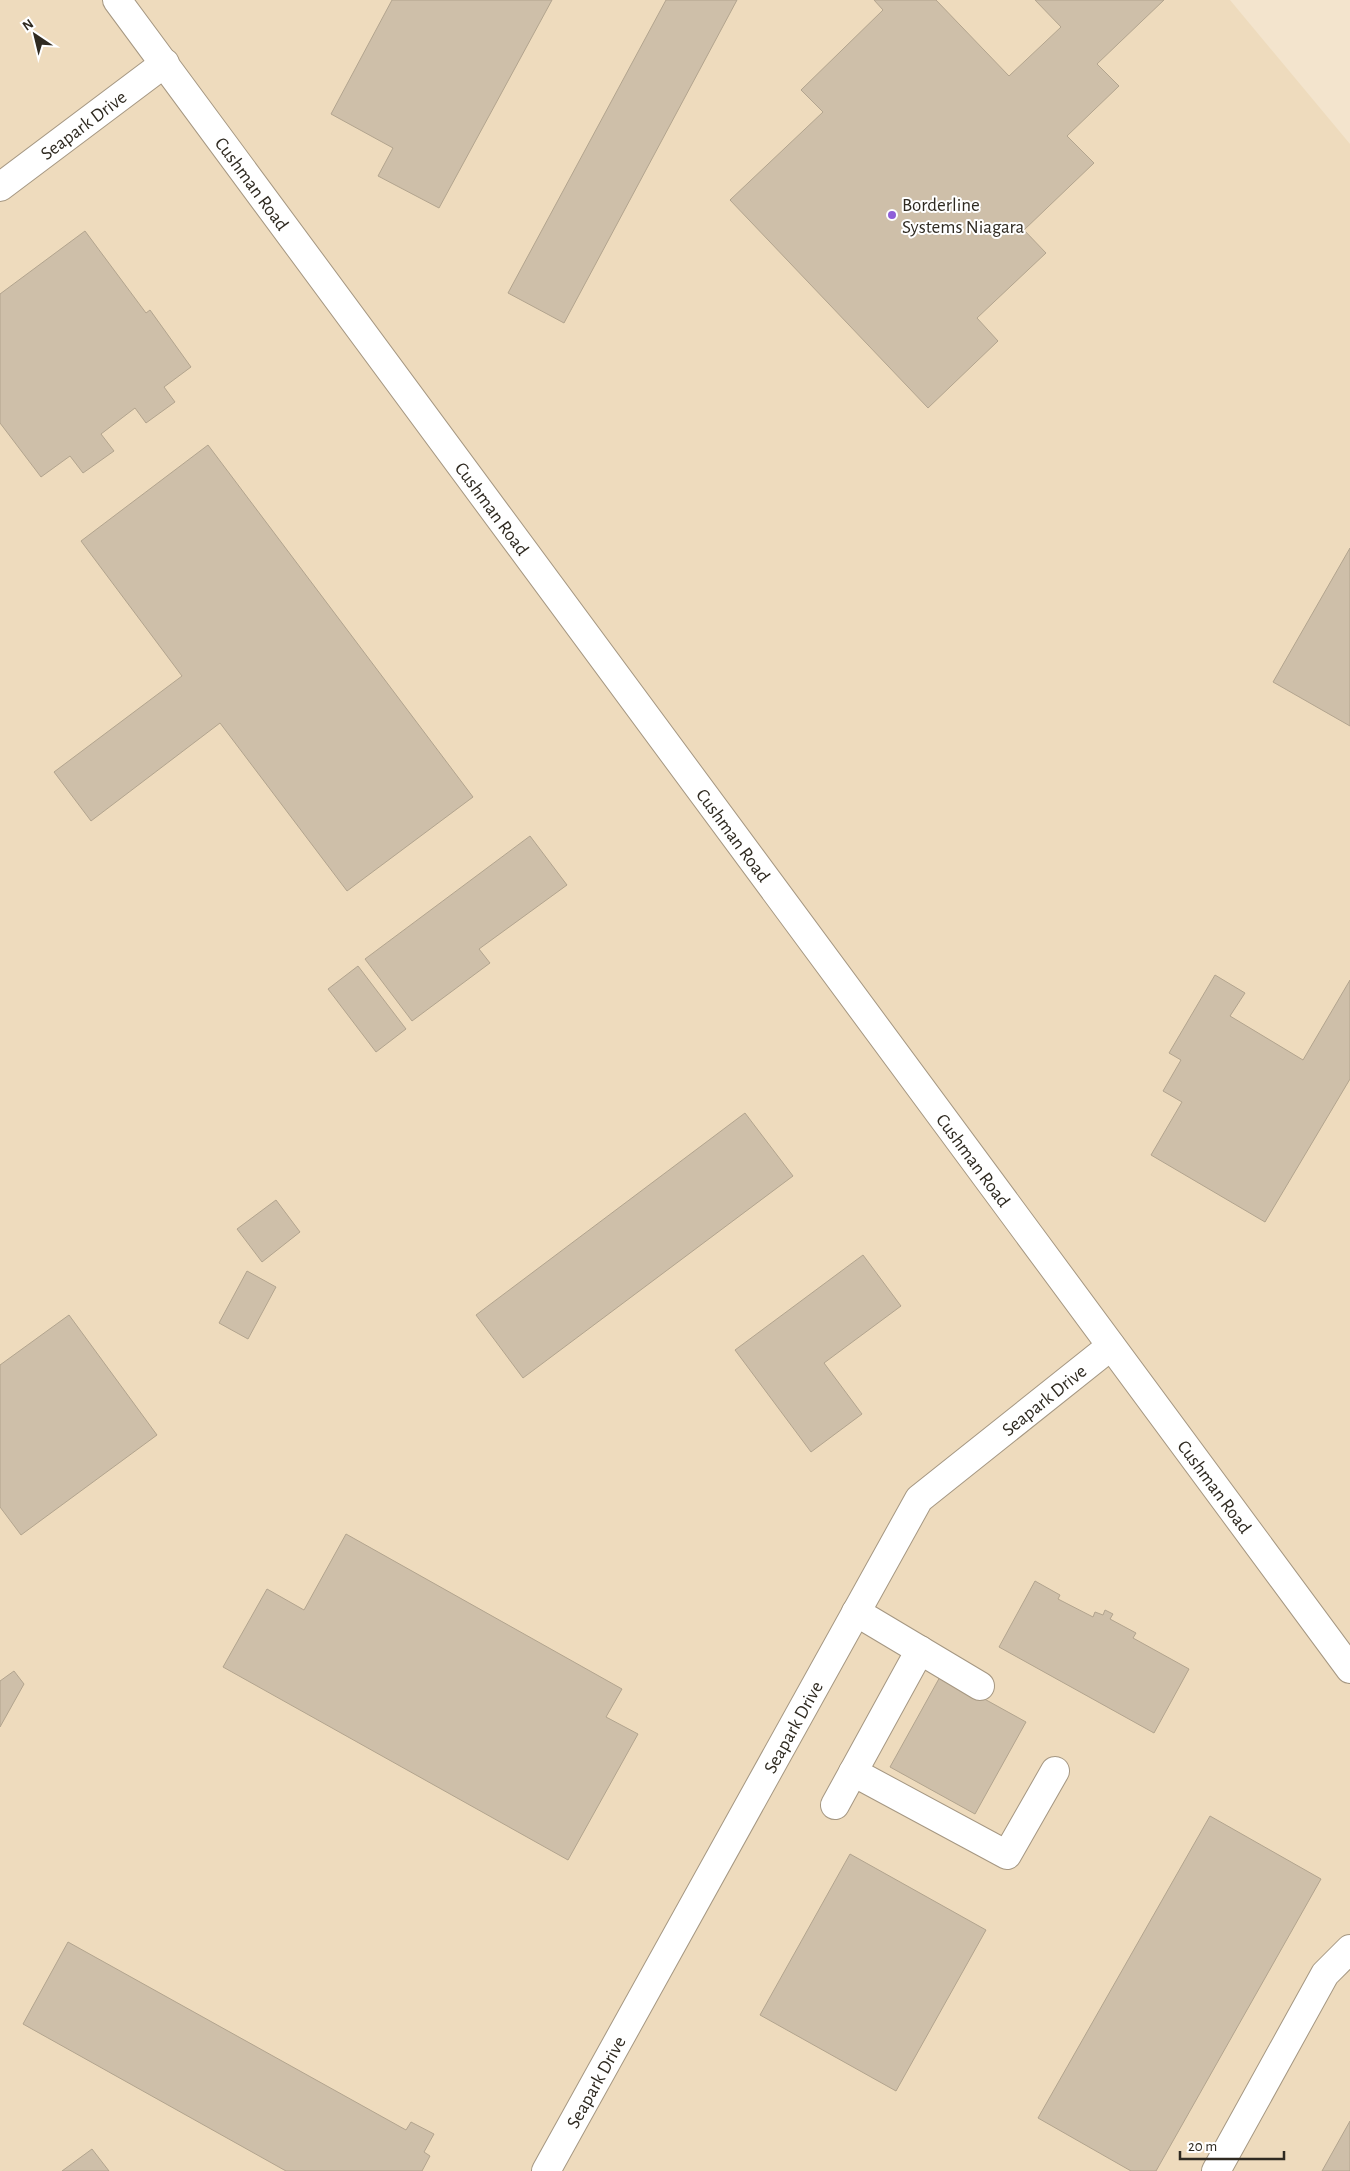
<svg xmlns="http://www.w3.org/2000/svg" width="1350" height="2171" font-family="'Alegreya Sans',sans-serif">
  <style>
    .built { fill: #eedbbd }
    .building { fill: #cebfa9; stroke: #b2a48e }
    .lines { fill: none; stroke-linecap: round; stroke-linejoin: round }
    .minor-casing { stroke: #a59782; stroke-width: 30 }
    .minor { stroke: #fff; stroke-width: 28 }
    .poi-dot { fill: #8f5fd8; stroke: #fff; stroke-width: 2 }
    .labels { text-anchor: middle; stroke-width: 4; stroke-linejoin: round; paint-order: stroke }
    .street-label { font-size: 19px; fill: #2f2a21; stroke: #fff }
    .poi-label { font-size: 19px; fill: #2f2a21; stroke: #fff; text-anchor: start }
  </style>
  <rect width="100%" height="100%" fill="#f3e4cd"/>
  <polygon class="built" points="0,0 1230,0 1350,144 1350,2171 0,2171"/>
  <g class="building">
    <polygon points="392,0 552,0 439,208 378,176 393,148 331,114"/>
    <polygon points="666,0 737,0 564,323 508,293"/>
    <polygon points="874,0 936,0 1009,76 1061,27 1035,0 1164,0 1097,64 1119,86 1067,136 1094,163 1024,230 1046,253 977,318 998,341 928,408 730,200 823,112 801,90 883,10"/>
    <polygon points="85,231 146,313 150,310 191,367 164,387 175,402 146,423 135,408 101,434 114,451 83,473 70,456 41,477 0,423 0,294"/>
    <polygon points="208,445 473,797 347,891 220,723 91,821 54,772 182,676 81,541"/>
    <polygon points="1350,548 1350,726 1273,682"/>
    <polygon points="530,836 567,885 479,949 490,963 412,1021 365,959"/>
    <polygon points="358,966 406,1029 376,1052 328,989"/>
    <polygon points="1215,975 1245,993 1230,1016 1303,1060 1350,980 1350,1079 1265,1222 1151,1155 1182,1102 1163,1091 1181,1060 1169,1053"/>
    <polygon points="745,1113 793,1176 523,1378 476,1315"/>
    <polygon points="276,1200 300,1232 262,1262 237,1229"/>
    <polygon points="863,1255 901,1306 824,1363 862,1414 811,1452 735,1350"/>
    <polygon points="247,1271 276,1287 248,1339 219,1323"/>
    <polygon points="69,1315 157,1435 21,1535 0,1507 0,1365"/>
    <polygon points="346,1534 622,1689 606,1717 638,1734 568,1860 223,1667 267,1589 304,1610"/>
    <polygon points="1035,1581 1060,1595 1058,1599 1093,1617 1095,1612 1103,1615 1105,1610 1113,1614 1110,1619 1136,1633 1133,1638 1189,1669 1154,1733 999,1647"/>
    <polygon points="14,1671 24,1684 0,1727 0,1681"/>
    <polygon points="941,1675 1026,1722 975,1814 890,1767"/>
    <polygon points="1210,1816 1321,1879 1156,2171 1131,2171 1038,2118"/>
    <polygon points="850,1854 986,1930 896,2091 760,2015"/>
    <polygon points="68,1942 406,2130 411,2122 434,2134 424,2152 430,2156 422,2171 286,2171 23,2024"/>
    <polygon points="1350,2121 1350,2171 1322,2171"/>
    <polygon points="92,2149 109,2171 62,2171"/>
  </g>
  <g class="lines">
    <g class="minor-casing">
      <g id="minor">
        <path id="s1" d="M117,0L1350,1669"/>
        <path id="s2" d="M0,187L165,63"/>
        <polyline points="856,1612 980,1686"/>
        <polyline points="853,1772 1007,1855 1055,1771"/>
        <polyline points="835,1805 920,1650"/>
        <path id="s3" d="M546,2171L919,1499L1111,1346"/>
        <polyline points="1216,2171 1325,1974 1350,1949"/>
      </g>
    </g>
    <use href="#minor" class="minor"/>
  </g>
  <circle class="poi-dot" cx="892" cy="215" r="5"/>
  <g class="labels">
    <g class="street-label">
      <text dy="7" stroke="none"><textPath href="#s2" startOffset="104">Seapark Drive</textPath></text>
      <text dy="7" stroke="none"><textPath href="#s1" startOffset="228">Cushman Road</textPath></text>
      <text dy="7" stroke="none"><textPath href="#s1" startOffset="632">Cushman Road</textPath></text>
      <text dy="7" stroke="none"><textPath href="#s1" startOffset="1038">Cushman Road</textPath></text>
      <text dy="7" stroke="none"><textPath href="#s1" startOffset="1442">Cushman Road</textPath></text>
      <text dy="7" stroke="none"><textPath href="#s3" startOffset="928">Seapark Drive</textPath></text>
      <text dy="7" stroke="none"><textPath href="#s1" startOffset="1848">Cushman Road</textPath></text>
      <text dy="7" stroke="none"><textPath href="#s3" startOffset="508">Seapark Drive</textPath></text>
      <text dy="7" stroke="none"><textPath href="#s3" startOffset="102">Seapark Drive</textPath></text>
    </g>
    <g class="poi-label">
      <text x="902" y="211">Borderline<tspan x="902" dy="22">Systems Niagara</tspan></text>
    </g>
  </g>
  <g transform="translate(35 35) rotate(325)" stroke="#ffffff" stroke-width="4" paint-order="stroke">
  <path d="M0-4L9 19L0 12L-9 19Z" fill="#2f2a21"/>
  <text y="-8" font-size="14" font-weight="bold" text-anchor="middle" fill="#2f2a21">N</text>
  </g>
  <path d="M1180 2151v8h104v-8" fill="none" stroke="#2f2a21" stroke-width="2.5"/>
  <text x="1188" y="2151" font-size="15" fill="#2f2a21" stroke="#ffffff" stroke-width="4" paint-order="stroke">20 m</text>
</svg>
